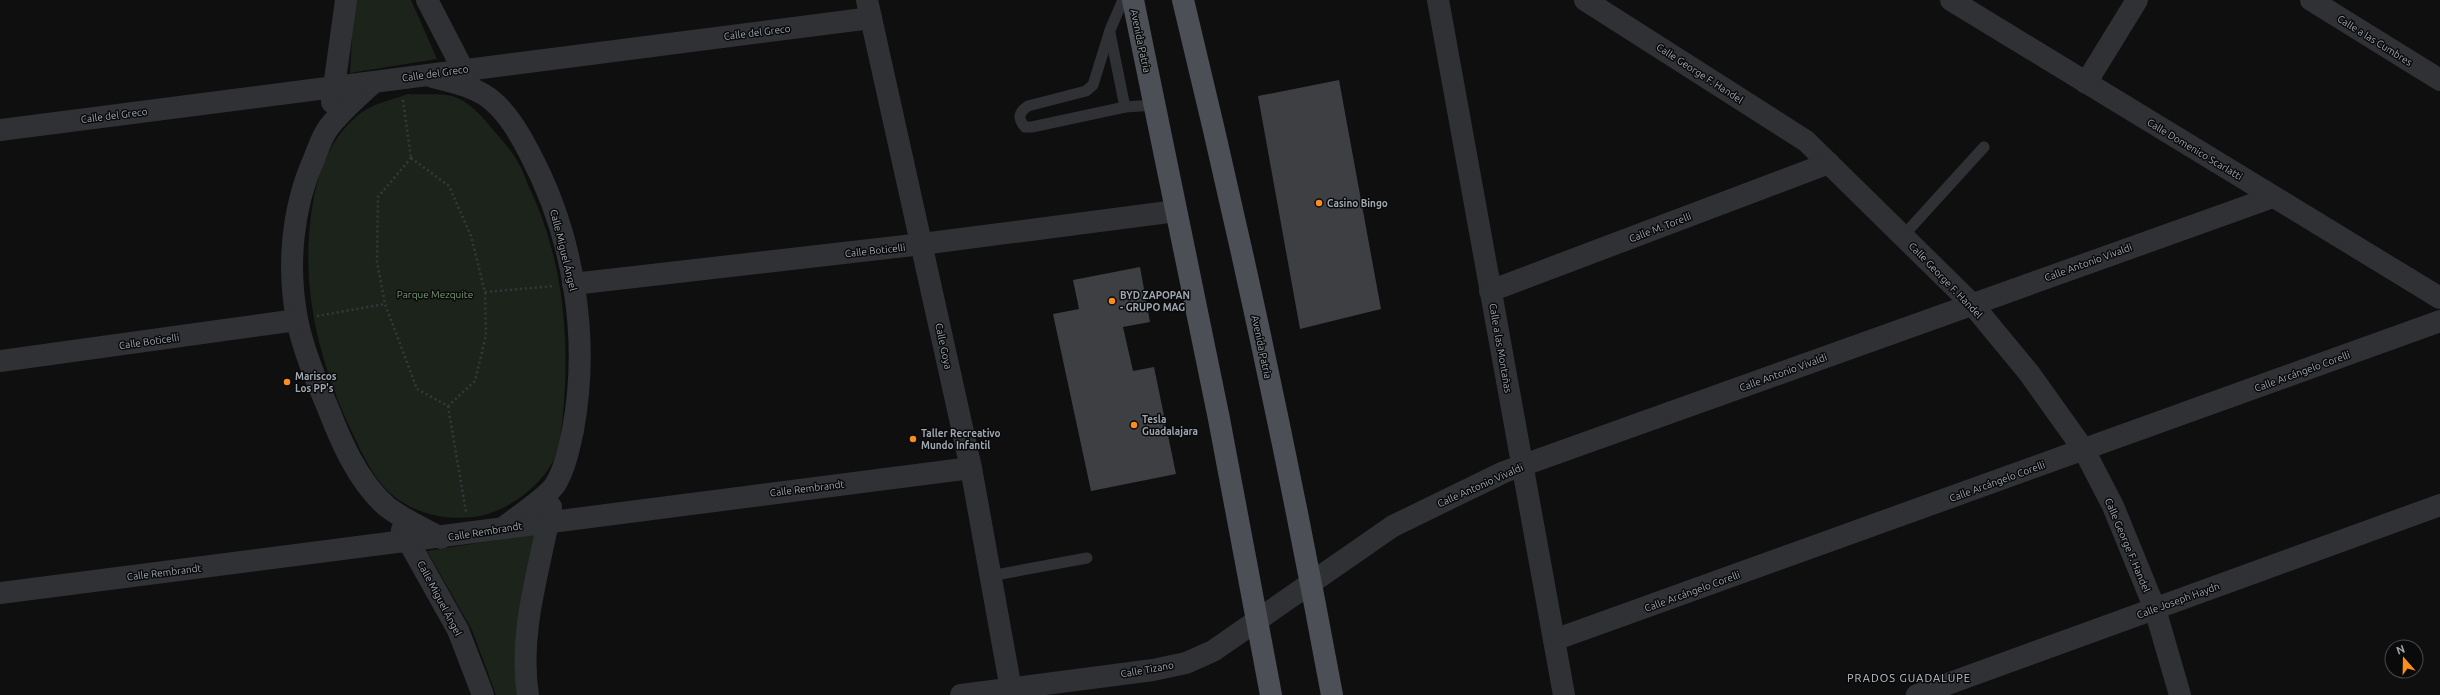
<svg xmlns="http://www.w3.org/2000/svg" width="2440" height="695" font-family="Ubuntu,sans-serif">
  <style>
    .green { fill: #1b231b }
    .building { fill: #3e3f43 }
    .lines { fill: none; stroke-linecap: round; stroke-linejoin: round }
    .path { stroke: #36393c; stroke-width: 2.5; stroke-dasharray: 2 3; stroke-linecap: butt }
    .lane { stroke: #303135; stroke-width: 11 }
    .street { stroke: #303135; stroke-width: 22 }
    .primary { stroke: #4c4f55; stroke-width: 22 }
    .poi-dot { fill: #fa8e1d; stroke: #0a0a0b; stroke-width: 1.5 }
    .labels { text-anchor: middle; stroke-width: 3; stroke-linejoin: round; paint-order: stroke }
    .street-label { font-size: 10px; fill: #9fa8b2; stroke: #0a0a0b }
    .poi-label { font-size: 10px; font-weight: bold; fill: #9fa8b2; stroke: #0a0a0b; text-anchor: start }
    .park-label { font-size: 10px; fill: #789e75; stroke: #0a0a0b }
    .neighbourhood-label { font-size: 11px; letter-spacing: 1px; fill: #c0c6ce; stroke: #0a0a0b }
  </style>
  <rect width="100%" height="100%" fill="#0f0f10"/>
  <g class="green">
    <polygon points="354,0 411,0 437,59 350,73"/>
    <path d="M408,94C422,95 439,93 452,96C469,101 484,118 494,131C501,139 509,148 515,157C521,166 525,177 529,187C559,250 568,317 565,386C564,405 562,440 555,457C543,486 504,514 473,517C447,520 421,515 399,500C375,484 362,453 350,428C317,356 299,281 313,202C319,169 331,138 357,116C370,104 392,100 408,94Z"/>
    <path d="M536,534C523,591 511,636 519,695H496L472,630L427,551Z"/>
  </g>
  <g class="building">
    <polygon points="1339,80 1381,309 1300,329 1258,96"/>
    <polygon points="1140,267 1150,322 1123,327 1133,371 1154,367 1176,474 1091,491 1053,314 1079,309 1073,280"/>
  </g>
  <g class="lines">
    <g class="path">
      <polyline points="403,100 411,158"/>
      <polygon points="411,158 449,186 471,236 485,292 486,335 475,381 448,406 417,389 385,304 377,262 378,197"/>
      <polyline points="485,292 554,286"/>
      <polyline points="317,316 385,304"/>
      <polyline points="448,406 466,512"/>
    </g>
    <g class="lane">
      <path d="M1123,0L1110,30L1093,85L1086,91L1028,106C1019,112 1017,118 1025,127H1032L1125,107L1154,105"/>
      <polyline points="1110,33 1125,107"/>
      <polyline points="1903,236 1984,147"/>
      <polyline points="990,576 1087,558"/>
    </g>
    <g class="street">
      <polyline points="427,0 469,81"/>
      <polyline points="867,0 971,468 1012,695"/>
      <polyline points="1438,0 1564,695"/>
      <polyline points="1585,0 1806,141 1972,304 2029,373 2084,450 2113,506 2155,609 2180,695"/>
      <polyline points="1951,0 2440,298"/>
      <polyline points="2311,0 2440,80"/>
      <path d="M433,77C454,82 480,88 496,104C511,118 521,136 530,154C574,237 590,338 573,430C569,448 565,469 555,485C548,496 516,518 504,527"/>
      <path d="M374,82C359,96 342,110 329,127C322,136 318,149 314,159C292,208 287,267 297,319C303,350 316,380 328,408C341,442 358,481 386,506C402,519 423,528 441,538"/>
      <polyline points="2086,83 2137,0"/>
      <polyline points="332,102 346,0"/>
      <polyline points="0,130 871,18"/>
      <polyline points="573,284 922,244 1176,211"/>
      <polyline points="1490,291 1829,163"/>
      <polyline points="0,361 297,320"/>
      <polyline points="402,530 458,630 483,695"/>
      <path d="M0,593C324,553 647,508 971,468"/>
      <polyline points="1554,640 2440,321"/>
      <path d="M528,695C518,632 540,568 551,507"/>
      <polyline points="961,695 1153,670 1186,663 1213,651 1393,526 1504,472 2273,197"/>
      <polyline points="1917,695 2440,505"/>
    </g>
    <g class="primary">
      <polyline points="1133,0 1219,419 1271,695"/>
      <path d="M1183,0C1239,230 1289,462 1332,695"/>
    </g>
  </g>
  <g class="poi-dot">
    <circle cx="1319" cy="203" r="4"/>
    <circle cx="1112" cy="301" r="4"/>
    <circle cx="287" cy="382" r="4"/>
    <circle cx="1134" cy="425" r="4"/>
    <circle cx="913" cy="439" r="4"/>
  </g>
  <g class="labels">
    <g class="street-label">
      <text transform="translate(757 32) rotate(-7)" y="4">Calle del Greco</text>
      <text transform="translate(2375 40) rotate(32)" y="4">Calle a las Cumbres</text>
      <text transform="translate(1141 41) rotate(78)" y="4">Avenida Patria</text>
      <text transform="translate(435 73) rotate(-8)" y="4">Calle del Greco</text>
      <text transform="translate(1700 73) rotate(33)" y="4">Calle George F. Handel</text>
      <text transform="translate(114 115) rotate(-7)" y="4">Calle del Greco</text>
      <text transform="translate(2195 149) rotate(31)" y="4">Calle Domenico Scarlatti</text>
      <text transform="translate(1660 227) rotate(-21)" y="4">Calle M. Torelli</text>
      <text transform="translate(564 250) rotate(76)" y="4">Calle Miguel Ángel</text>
      <text transform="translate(875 250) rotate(-6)" y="4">Calle Boticelli</text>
      <text transform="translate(2088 262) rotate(-20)" y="4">Calle Antonio Vivaldi</text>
      <text transform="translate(1946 280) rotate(46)" y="4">Calle George F. Handel</text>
      <text transform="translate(149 341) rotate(-8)" y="4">Calle Boticelli</text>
      <text transform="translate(944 346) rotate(78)" y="4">Calle Goya</text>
      <text transform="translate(1262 347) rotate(78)" y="4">Avenida Patria</text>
      <text transform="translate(1501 348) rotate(80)" y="4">Calle a las Montañas</text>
      <text transform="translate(2302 371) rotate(-20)" y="4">Calle Arcángelo Corelli</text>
      <text transform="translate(1783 372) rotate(-20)" y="4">Calle Antonio Vivaldi</text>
      <text transform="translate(1997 481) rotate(-20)" y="4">Calle Arcángelo Corelli</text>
      <text transform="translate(1480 485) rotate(-24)" y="4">Calle Antonio Vivaldi</text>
      <text transform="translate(807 488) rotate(-7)" y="4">Calle Rembrandt</text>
      <text transform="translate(485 531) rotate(-9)" y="4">Calle Rembrandt</text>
      <text transform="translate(2128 545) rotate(67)" y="4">Calle George F. Handel</text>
      <text transform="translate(164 572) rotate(-7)" y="4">Calle Rembrandt</text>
      <text transform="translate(1692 591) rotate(-20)" y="4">Calle Arcángelo Corelli</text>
      <text transform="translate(440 598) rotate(62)" y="4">Calle Miguel Ángel</text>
      <text transform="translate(2178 600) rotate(-20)" y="4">Calle Joseph Haydn</text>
      <text transform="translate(1147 669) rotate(-10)" y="4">Calle Tizano</text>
    </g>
    <g class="poi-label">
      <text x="1327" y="207">Casino Bingo</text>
      <text x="1120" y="299">BYD ZAPOPAN<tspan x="1120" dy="12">- GRUPO MAG</tspan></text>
      <text x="295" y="380">Mariscos<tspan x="295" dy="12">Los PP's</tspan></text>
      <text x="1142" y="423">Tesla<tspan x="1142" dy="12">Guadalajara</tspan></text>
      <text x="921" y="437">Taller Recreativo<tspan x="921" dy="12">Mundo Infantil</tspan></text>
    </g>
    <g class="park-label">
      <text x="435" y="298">Parque Mezquite</text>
    </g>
    <g class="neighbourhood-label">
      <text x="1909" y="682">PRADOS GUADALUPE</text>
    </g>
  </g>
  <g transform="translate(2404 659) rotate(340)"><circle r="19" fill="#0a0a0b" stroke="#46494e"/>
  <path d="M0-3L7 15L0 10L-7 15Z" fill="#fa8e1d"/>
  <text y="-6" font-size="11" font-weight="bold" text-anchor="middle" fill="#9fa8b2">N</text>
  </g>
</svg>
